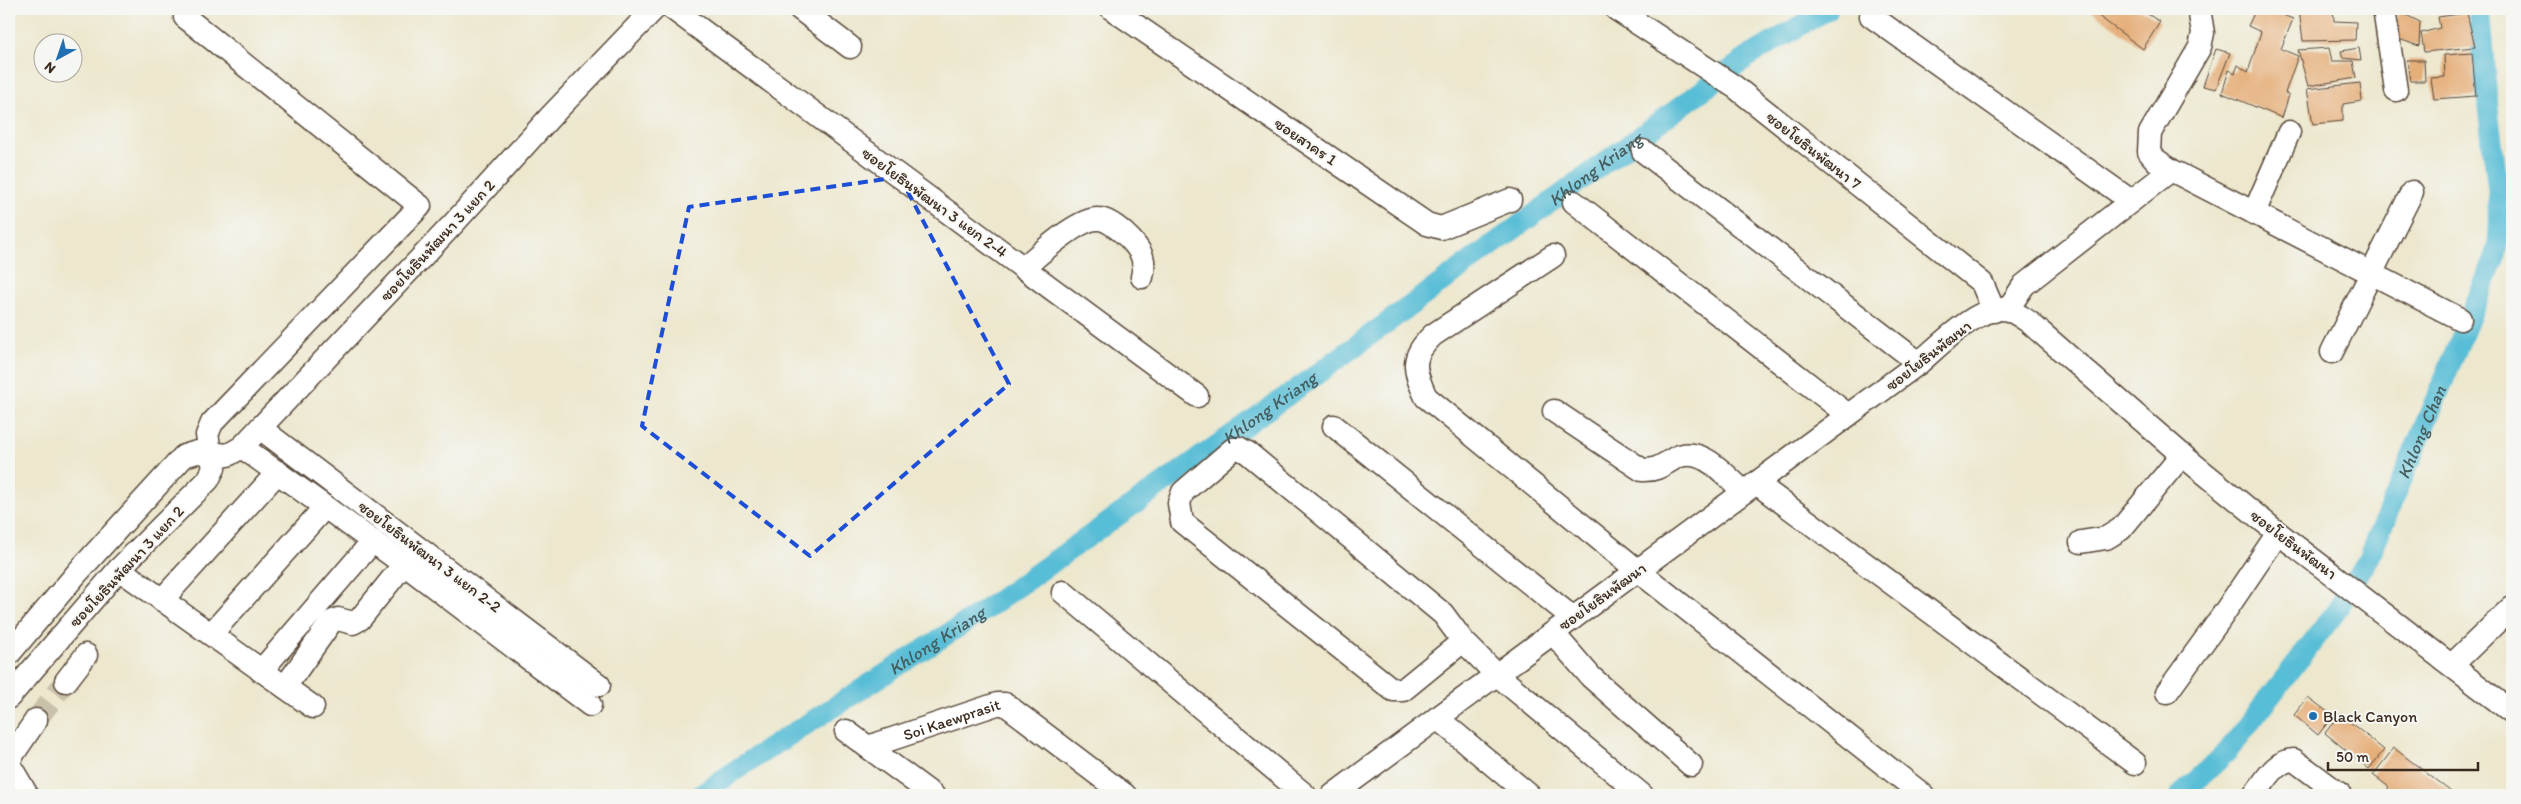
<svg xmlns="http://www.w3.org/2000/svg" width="2521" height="804" font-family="Itim,'Playpen Sans Thai',sans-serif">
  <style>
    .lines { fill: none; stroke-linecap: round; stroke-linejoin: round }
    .canal { stroke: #58bdd6; stroke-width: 21 }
    .building { fill: #e5af7a }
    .minor-tunnel { stroke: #c9c1aa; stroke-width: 22; stroke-dasharray: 22 11; stroke-linecap: butt }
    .minor-casing { stroke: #564638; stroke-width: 25 }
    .minor { stroke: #fff; stroke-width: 22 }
    .marked { fill: none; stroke: #1d4ed8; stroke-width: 4; stroke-dasharray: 10 6; stroke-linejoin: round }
    .poi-dot { fill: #1f6fb2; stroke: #f6f6f2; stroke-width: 2 }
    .labels { text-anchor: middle; stroke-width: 4; stroke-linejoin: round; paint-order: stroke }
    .street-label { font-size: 16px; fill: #3b2a1e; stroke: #f6f6f2 }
    .poi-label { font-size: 16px; fill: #3b2a1e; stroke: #f6f6f2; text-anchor: start }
    .water-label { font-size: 18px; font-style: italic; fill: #455d5e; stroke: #f6f6f2 }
  </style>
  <rect width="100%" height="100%" fill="#f6f6f2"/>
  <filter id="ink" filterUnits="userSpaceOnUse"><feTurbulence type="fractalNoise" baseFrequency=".02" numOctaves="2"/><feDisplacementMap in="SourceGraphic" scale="10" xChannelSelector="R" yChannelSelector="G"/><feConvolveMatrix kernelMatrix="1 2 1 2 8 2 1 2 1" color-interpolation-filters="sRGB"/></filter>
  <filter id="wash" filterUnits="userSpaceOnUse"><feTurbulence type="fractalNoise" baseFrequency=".0096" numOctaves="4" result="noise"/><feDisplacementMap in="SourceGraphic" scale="20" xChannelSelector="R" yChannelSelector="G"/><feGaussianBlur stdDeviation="1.12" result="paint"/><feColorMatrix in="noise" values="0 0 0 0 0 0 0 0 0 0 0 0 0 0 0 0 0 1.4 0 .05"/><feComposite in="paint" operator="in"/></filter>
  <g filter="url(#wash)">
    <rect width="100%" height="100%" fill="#ece7cd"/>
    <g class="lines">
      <g class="canal">
        <path id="s1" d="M701,795L740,767L982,612L1305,383L1748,57L1828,9"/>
        <path id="s2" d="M2181,795L2228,751L2335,613L2369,558L2496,255C2504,214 2496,176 2491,134C2486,93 2483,50 2479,9"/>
      </g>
    </g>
    <g id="blocks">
      <g class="building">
        <polygon points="2089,9 2140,9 2160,22 2143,49"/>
        <polygon points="2256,9 2268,9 2293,19 2281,49 2298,56 2285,93 2289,95 2282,118 2222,93 2229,70 2235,73 2238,65 2248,72 2261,32 2248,26"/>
        <polygon points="2299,9 2333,9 2334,21 2356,22 2355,40 2303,41"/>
        <polygon points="2398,11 2420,22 2419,46 2393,37"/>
        <polygon points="2467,13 2475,47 2424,52 2421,33 2440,28 2438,17"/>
        <polygon points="2329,48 2332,61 2353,61 2356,78 2308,86 2298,50"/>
        <polygon points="2359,48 2361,60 2343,58 2341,51"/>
        <polygon points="2216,49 2230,53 2216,89 2203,86"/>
        <polygon points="2472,53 2476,96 2434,99 2431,78 2445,77 2444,55"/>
        <polygon points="2407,60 2424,60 2425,81 2410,81"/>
        <polygon points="2360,83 2362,101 2343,104 2343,121 2313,124 2307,89"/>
        <polygon points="2308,697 2333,716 2318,735 2294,715"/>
        <polygon points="2340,714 2384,750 2369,769 2325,733"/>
        <polygon points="2394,748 2455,795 2394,795 2387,790 2389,787 2373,775"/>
      </g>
    </g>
  </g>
  <g filter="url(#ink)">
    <use href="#blocks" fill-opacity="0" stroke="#564638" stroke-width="1"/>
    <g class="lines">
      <polyline class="minor-tunnel" points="36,720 66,681"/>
      <g class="minor-casing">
        <g id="minor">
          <polyline points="673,9 1197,396"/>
          <polyline points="800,9 850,47"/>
          <polyline points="1112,9 1427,224 1441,228 1510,200"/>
          <polyline points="1616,9 1735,87 1982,283 1994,311"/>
          <polyline points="2199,9 2203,33 2200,47 2150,133 2149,152 2156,160 2171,170 2460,319"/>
          <polyline points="2384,9 2396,90"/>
          <polyline points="1871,16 2131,201"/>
          <polyline points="1643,151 1919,363"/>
          <polyline points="1574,202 1848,415"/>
          <polyline points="2254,213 2289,132"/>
          <path d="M1553,256L1433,335C1410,357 1413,369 1426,397L1637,570L1923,795"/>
          <path d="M1023,268C1039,255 1078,218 1098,219C1108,219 1123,232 1130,239C1142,252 1146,260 1142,277"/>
          <polyline points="2008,309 2024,285 2171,170"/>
          <polyline points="2332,352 2412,192"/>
          <path d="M1554,411L1642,470C1656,471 1663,465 1675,458C1701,444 1726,476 1744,492"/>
          <polyline points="1334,426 1573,618"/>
          <polyline points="260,428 599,685"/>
          <polyline points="242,447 404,564"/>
          <polyline points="1756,483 2135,763"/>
          <polyline points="2081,542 2106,538 2121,529 2182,455"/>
          <polyline points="119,569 313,707"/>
          <polyline points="1063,592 1305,795"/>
          <polyline points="162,600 278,472"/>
          <polyline points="1553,633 1591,677 1691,765"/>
          <polyline points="211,634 325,507"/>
          <polyline points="1463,641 1403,690 1393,690 1182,522 1179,503 1183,492 1233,449 1239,448 1248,453 1443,614 1463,641 1496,674 1642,795"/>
          <polyline points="9,654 78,572 184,456 197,452 228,455 242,447 454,223 551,116 654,9"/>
          <polyline points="2452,665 2512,607"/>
          <polyline points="261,671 373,541"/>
          <polyline points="66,681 86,655"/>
          <polyline points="285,687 331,622 338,619 353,623 360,619 404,564 590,705"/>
          <polyline points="2167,692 2218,622 2278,533"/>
          <polyline points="9,697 119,569 208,480 214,468 207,435 212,423 420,206 185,17 186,9"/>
          <polyline points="1437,718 1529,795"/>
          <polyline points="846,731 933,795"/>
          <path id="s3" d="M868,747L997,704H1005L1125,795"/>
          <polyline points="9,760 36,720"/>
          <polyline points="9,764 27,795"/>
          <path d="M1333,795L1919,363C1938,347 1981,302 2008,310C2015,312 2023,318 2029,322L2182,455L2278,533L2512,712"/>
          <path d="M2254,795C2265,782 2275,760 2294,760L2341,795"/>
        </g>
      </g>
      <use href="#minor" class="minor"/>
    </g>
  </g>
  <path class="marked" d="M900,177L1009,384L810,556L642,426L689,207Z"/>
  <circle class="poi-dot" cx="2313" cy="716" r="5"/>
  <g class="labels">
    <g class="street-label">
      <text transform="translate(1306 141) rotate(34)" y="6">ซอยสาคร 1</text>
      <text transform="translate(1814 150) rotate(38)" y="6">ซอยโยธินพัฒนา 7</text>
      <text transform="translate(935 202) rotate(36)" y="6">ซอยโยธินพัฒนา 3 แยก 2-4</text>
      <text transform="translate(437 240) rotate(-47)" y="6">ซอยโยธินพัฒนา 3 แยก 2</text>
      <text transform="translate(1928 355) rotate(-38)" y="6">ซอยโยธินพัฒนา</text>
      <text transform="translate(2294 544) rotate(37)" y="6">ซอยโยธินพัฒนา</text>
      <text transform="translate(430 556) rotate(37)" y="6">ซอยโยธินพัฒนา 3 แยก 2-2</text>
      <text transform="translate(126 566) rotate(-47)" y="6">ซอยโยธินพัฒนา 3 แยก 2</text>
      <text transform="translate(1602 596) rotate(-36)" y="6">ซอยโยธินพัฒนา</text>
      <text dy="6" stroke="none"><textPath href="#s3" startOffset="88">Soi Kaewprasit</textPath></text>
    </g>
    <g class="poi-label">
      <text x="2323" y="722">Black Canyon</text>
    </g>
    <g class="water-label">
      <text dy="6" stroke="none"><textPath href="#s1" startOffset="1092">Khlong Kriang</textPath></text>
      <text dy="6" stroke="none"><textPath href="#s1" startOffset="688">Khlong Kriang</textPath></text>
      <text dy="6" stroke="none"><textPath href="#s2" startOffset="440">Khlong Chan</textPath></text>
      <text dy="6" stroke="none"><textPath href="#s1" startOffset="282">Khlong Kriang</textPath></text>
    </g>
  </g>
  <rect width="2521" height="804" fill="none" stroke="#f6f6f2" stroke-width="30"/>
  <g transform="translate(58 58) rotate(220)"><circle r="24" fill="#f6f6f2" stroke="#aba49d"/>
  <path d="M0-4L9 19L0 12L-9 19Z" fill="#1f6fb2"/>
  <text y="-8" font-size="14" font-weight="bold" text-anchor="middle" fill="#3b2a1e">N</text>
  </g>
  <path d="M2328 762v8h150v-8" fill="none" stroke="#3b2a1e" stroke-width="2.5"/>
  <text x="2336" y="762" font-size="15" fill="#3b2a1e" stroke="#f6f6f2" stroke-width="4" paint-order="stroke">50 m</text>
</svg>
